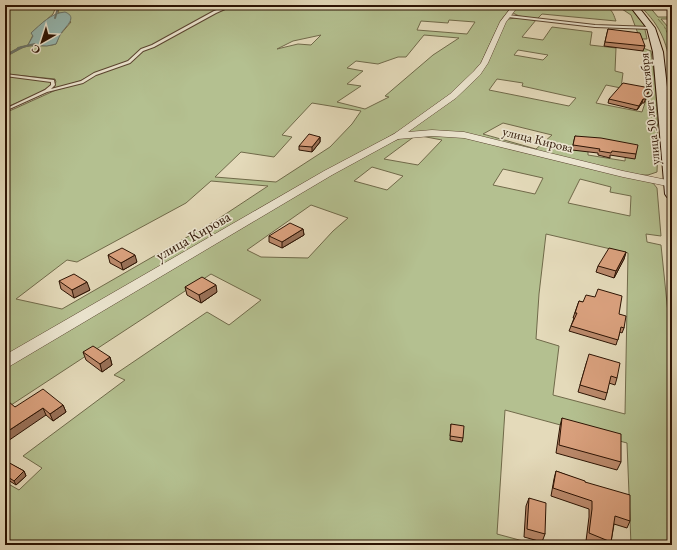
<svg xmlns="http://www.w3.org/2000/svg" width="677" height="550" font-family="'EB Garamond',serif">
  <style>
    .green { fill: #b4c090; stroke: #706a4a; fill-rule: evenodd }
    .water { fill: #96bab4; stroke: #6c776d }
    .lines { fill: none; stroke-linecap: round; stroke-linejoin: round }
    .stream-far1 { stroke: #6c776d; stroke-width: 2 }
    .stream { stroke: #6c776d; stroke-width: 2.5 }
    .service-casing { stroke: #5a4531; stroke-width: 2 }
    .minor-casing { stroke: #5a4531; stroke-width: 1 }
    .secondary-casing { stroke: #2c1303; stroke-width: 2 }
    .path { stroke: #2c1303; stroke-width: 1; stroke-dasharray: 0.5 1; stroke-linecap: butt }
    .service { fill: #ede7d2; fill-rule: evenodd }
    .minor { fill: #ede7d2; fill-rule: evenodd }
    .secondary { fill: #ede7d2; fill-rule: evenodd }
    .wall { fill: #bb8a6c; stroke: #2c1303 }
    .shaded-wall { fill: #997158; stroke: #2c1303 }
    .building { fill: #daa17e; stroke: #2c1303 }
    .labels { text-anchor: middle; stroke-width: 3.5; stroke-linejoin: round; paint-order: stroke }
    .far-street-label { font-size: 13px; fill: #2c1303; stroke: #ede7d2 }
    .street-label { font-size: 15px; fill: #2c1303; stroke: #ede7d2 }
  </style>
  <rect width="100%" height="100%" fill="#e4daba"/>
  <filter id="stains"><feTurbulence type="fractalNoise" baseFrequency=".005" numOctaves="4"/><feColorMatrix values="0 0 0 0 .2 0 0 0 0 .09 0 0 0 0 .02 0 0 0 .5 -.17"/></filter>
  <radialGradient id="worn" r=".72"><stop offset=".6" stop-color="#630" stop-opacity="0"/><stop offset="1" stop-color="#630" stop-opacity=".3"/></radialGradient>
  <g class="green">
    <polygon points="5,5 48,5 47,7 55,9 53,14 31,33 33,35 28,45 18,48 5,55 5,51 8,49 10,44 5,44"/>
    <path d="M51,5H514L501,20L481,63L467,79L451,95L399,131L5,357V113L56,90L85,82L96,74L91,75L80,81L50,90L56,82L55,79L5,74V56C14,54 20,47 29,46C38,45 47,47 56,44L59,36L71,22L60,13H58L59,8ZM449,20L475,22L467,34L417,30L421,21L448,23ZM321,35L311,45L298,44L277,49L293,41ZM424,35L459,38L433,55L385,96L389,97L365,109L337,102L361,86L347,84L363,71L347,68L356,61L378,64L398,57H406ZM312,103L361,111L352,124L330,147L276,182L215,177L241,152L274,157L292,137L282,135ZM211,181L268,186L215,221L62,309L16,299L67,260L77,262L186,203Z"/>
    <path d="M518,5C532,5 600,3 608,8C613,11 614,16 616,21L542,14L537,19L519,16L513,13Z"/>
    <polygon points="616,5 628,5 630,7 644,25 647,39 640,39 631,15"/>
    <path d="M639,5H648L658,17H672V19H661L669,28L672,29V75C667,44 663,28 639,5Z"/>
    <path d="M517,18L536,20L522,37L543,40L552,27L592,32L590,45L616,48L615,71L623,73L621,88L606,85L596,103L642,112L649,91L647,80L649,69L643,53V48L651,51C657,91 659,132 657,172L648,175H637L495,141L404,132L479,74L506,21L508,19ZM518,50L548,55L543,60L514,55ZM497,79L523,83L522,86L576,98L569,106L489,90ZM503,123L552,135L536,149L483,134ZM588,139L626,144L625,161L588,155Z"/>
    <path d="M5,75L49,80L52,83C47,92 15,103 5,108Z"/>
    <path d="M425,134L464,136L605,172L640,179L653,183L657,188L661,236L646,234L647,242L661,245L672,352V545H631L627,443L505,410L497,534L523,541V545H5V482L19,490L42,468L23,456L125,380L114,375L207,312L229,325L261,300L211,274L5,409V366L379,147L406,136ZM415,136H421L442,140L418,165L384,159ZM372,167L403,176L387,190L354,181ZM503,169L543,178L535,194L493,185ZM580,179L611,187L610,192L631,196L630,216L568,203ZM311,205L348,218L333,231L308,258L261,257L247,250ZM546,234L628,253L625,414L553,395L559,346L536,339L539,294Z"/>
  </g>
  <path class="water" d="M65,12C78,17 66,26 62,32C59,36 58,40 56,44L47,46L28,45L33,36L31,33C41,24 51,13 65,12Z"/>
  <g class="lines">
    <g class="stream-far1">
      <polyline points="50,5 51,7 58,8 55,18"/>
      <polyline points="18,48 35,44"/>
    </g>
    <polyline class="stream" points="5,56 22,47"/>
    <g class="service-casing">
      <g id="service">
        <polygon points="231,5 234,5 216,13 154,47 143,51 130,63 96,75 83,83 47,92 5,111 5,109 45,90 51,85 51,82 5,76 5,74 54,80 55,85 51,89 81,81 94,73 128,61 141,49 152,45 214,11"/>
        <polygon points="507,15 595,25 651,27 652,28 651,29 595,27 508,17"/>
      </g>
    </g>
    <g class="minor-casing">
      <polygon id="minor" points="513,5 519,5 506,22 488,63 480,75 456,98 408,132 432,130 464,132 623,171 672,181 672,187 623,177 464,138 432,136 398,139 332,175 10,366 5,367 5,355 324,171 394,134 450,94 474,71 481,63 500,22"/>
    </g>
    <g class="secondary-casing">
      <polygon id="secondary" points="629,5 637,5 655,28 663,52 672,131 672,198 667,197 665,194 653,52 647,28"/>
    </g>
    <polyline class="path" points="658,19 664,26 672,42"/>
    <use href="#service" class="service"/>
    <use href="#minor" class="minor"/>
    <use href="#secondary" class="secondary"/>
  </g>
  <g class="wall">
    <polygon points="608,29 645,46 643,51 604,46"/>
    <polygon points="650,88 644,103 642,103 637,110 608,103 609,99"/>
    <polygon points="575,136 636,154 635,159 610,155 610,158 598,155 598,153 572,150"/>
    <polygon points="320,137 320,142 312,152 299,150 299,146"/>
    <polygon points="303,229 304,235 282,248 269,242 269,236"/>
    <polygon points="626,252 624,259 614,278 596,272 598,266"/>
    <polygon points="108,255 137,262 123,270 110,263"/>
    <polygon points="59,281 90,290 74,298 61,289"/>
    <polygon points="185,287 217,292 201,303 187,295"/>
    <polygon points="579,301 619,314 624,328 622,333 620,332 616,345 569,331 571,326 574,318 573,318"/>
    <polygon points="83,352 110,357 112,365 102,372 86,360"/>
    <polygon points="587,361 617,378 615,385 609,383 607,393 605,400 578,392"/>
    <polygon points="63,405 66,412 53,421 46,415 15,407"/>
    <polygon points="562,418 621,462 617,470 556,453 560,426"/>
    <polygon points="451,424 463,438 462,442 450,440"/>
    <polygon points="5,461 24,471 26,476 16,485 5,478"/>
    <polygon points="556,471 585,482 630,521 627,528 614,524 611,542 610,545 597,545 586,541 589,517 589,509 551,496 554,479"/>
    <polygon points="529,498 545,534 542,542 524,537 526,506"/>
  </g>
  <g class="shaded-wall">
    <polygon points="643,99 642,103 637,110 639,106"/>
    <polygon points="320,137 320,142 312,152 312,147"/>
    <polygon points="303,229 304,235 282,248 282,242"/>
    <polygon points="626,252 624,259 614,278 616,271"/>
    <polygon points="135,255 137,262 123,270 121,263"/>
    <polygon points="87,282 90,290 74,298 72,290"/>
    <polygon points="216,285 217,292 201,303 199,295"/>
    <polygon points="110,357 112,365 102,372 100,364"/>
    <polygon points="63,405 66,412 53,421 50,414"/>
    <polygon points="43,408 46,415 5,443 5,433"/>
    <polygon points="24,471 26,476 16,485 14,481"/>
  </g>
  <g class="building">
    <polygon points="608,29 640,33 645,46 605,42"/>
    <polygon points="623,83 650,88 645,99 643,99 639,106 609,99"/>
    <polygon points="309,134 320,137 312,147 299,146"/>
    <polygon points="575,136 601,138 638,145 636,154 612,151 611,153 599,151 600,149 573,145"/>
    <polygon points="290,223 303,229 282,242 269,236"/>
    <polygon points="122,248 135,255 121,263 108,255"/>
    <polygon points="609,248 626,252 616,271 598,266"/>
    <polygon points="74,274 87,282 72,290 59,281"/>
    <polygon points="202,277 216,285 199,295 185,287"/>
    <polygon points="598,289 622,296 619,314 626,316 624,328 621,327 618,340 571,326 577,313 575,313 579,301 583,302 586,295 595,297"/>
    <polygon points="93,346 110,357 100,364 83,352"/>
    <polygon points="589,354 620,363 617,378 611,376 607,393 580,385"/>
    <polygon points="43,389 63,405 50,414 43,408 5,433 5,404 9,402 15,407"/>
    <polygon points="562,418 621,434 621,462 559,445"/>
    <polygon points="451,424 464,426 463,438 450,436"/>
    <polygon points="5,461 6,461 24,471 14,481 5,475"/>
    <polygon points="556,471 585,481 585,482 630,495 630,521 615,516 611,542 589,533 592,509 592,501 553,488"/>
    <polygon points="529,498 546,503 545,534 527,529"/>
  </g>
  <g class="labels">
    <g class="far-street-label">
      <text transform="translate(649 109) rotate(-96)" y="5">улица 50 лет Октября</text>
      <text transform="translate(538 139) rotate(14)" y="5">улица Кирова</text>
    </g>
    <g class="street-label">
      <text transform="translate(193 236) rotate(-30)" y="5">улица Кирова</text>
    </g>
  </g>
  <rect width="677" height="550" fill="none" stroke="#e4daba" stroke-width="20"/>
  <rect x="6" y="6" width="665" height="538" fill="none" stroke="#2c1303" stroke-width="2"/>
  <rect x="10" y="10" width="657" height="530" fill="none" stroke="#2c1303"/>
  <g transform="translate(42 42) rotate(219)" stroke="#ede7d2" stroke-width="3" paint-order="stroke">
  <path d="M0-3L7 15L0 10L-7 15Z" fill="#2c1303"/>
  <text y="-6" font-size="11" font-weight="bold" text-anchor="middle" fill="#2c1303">С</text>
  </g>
  <rect width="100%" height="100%" filter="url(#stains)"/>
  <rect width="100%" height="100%" fill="url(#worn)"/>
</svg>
